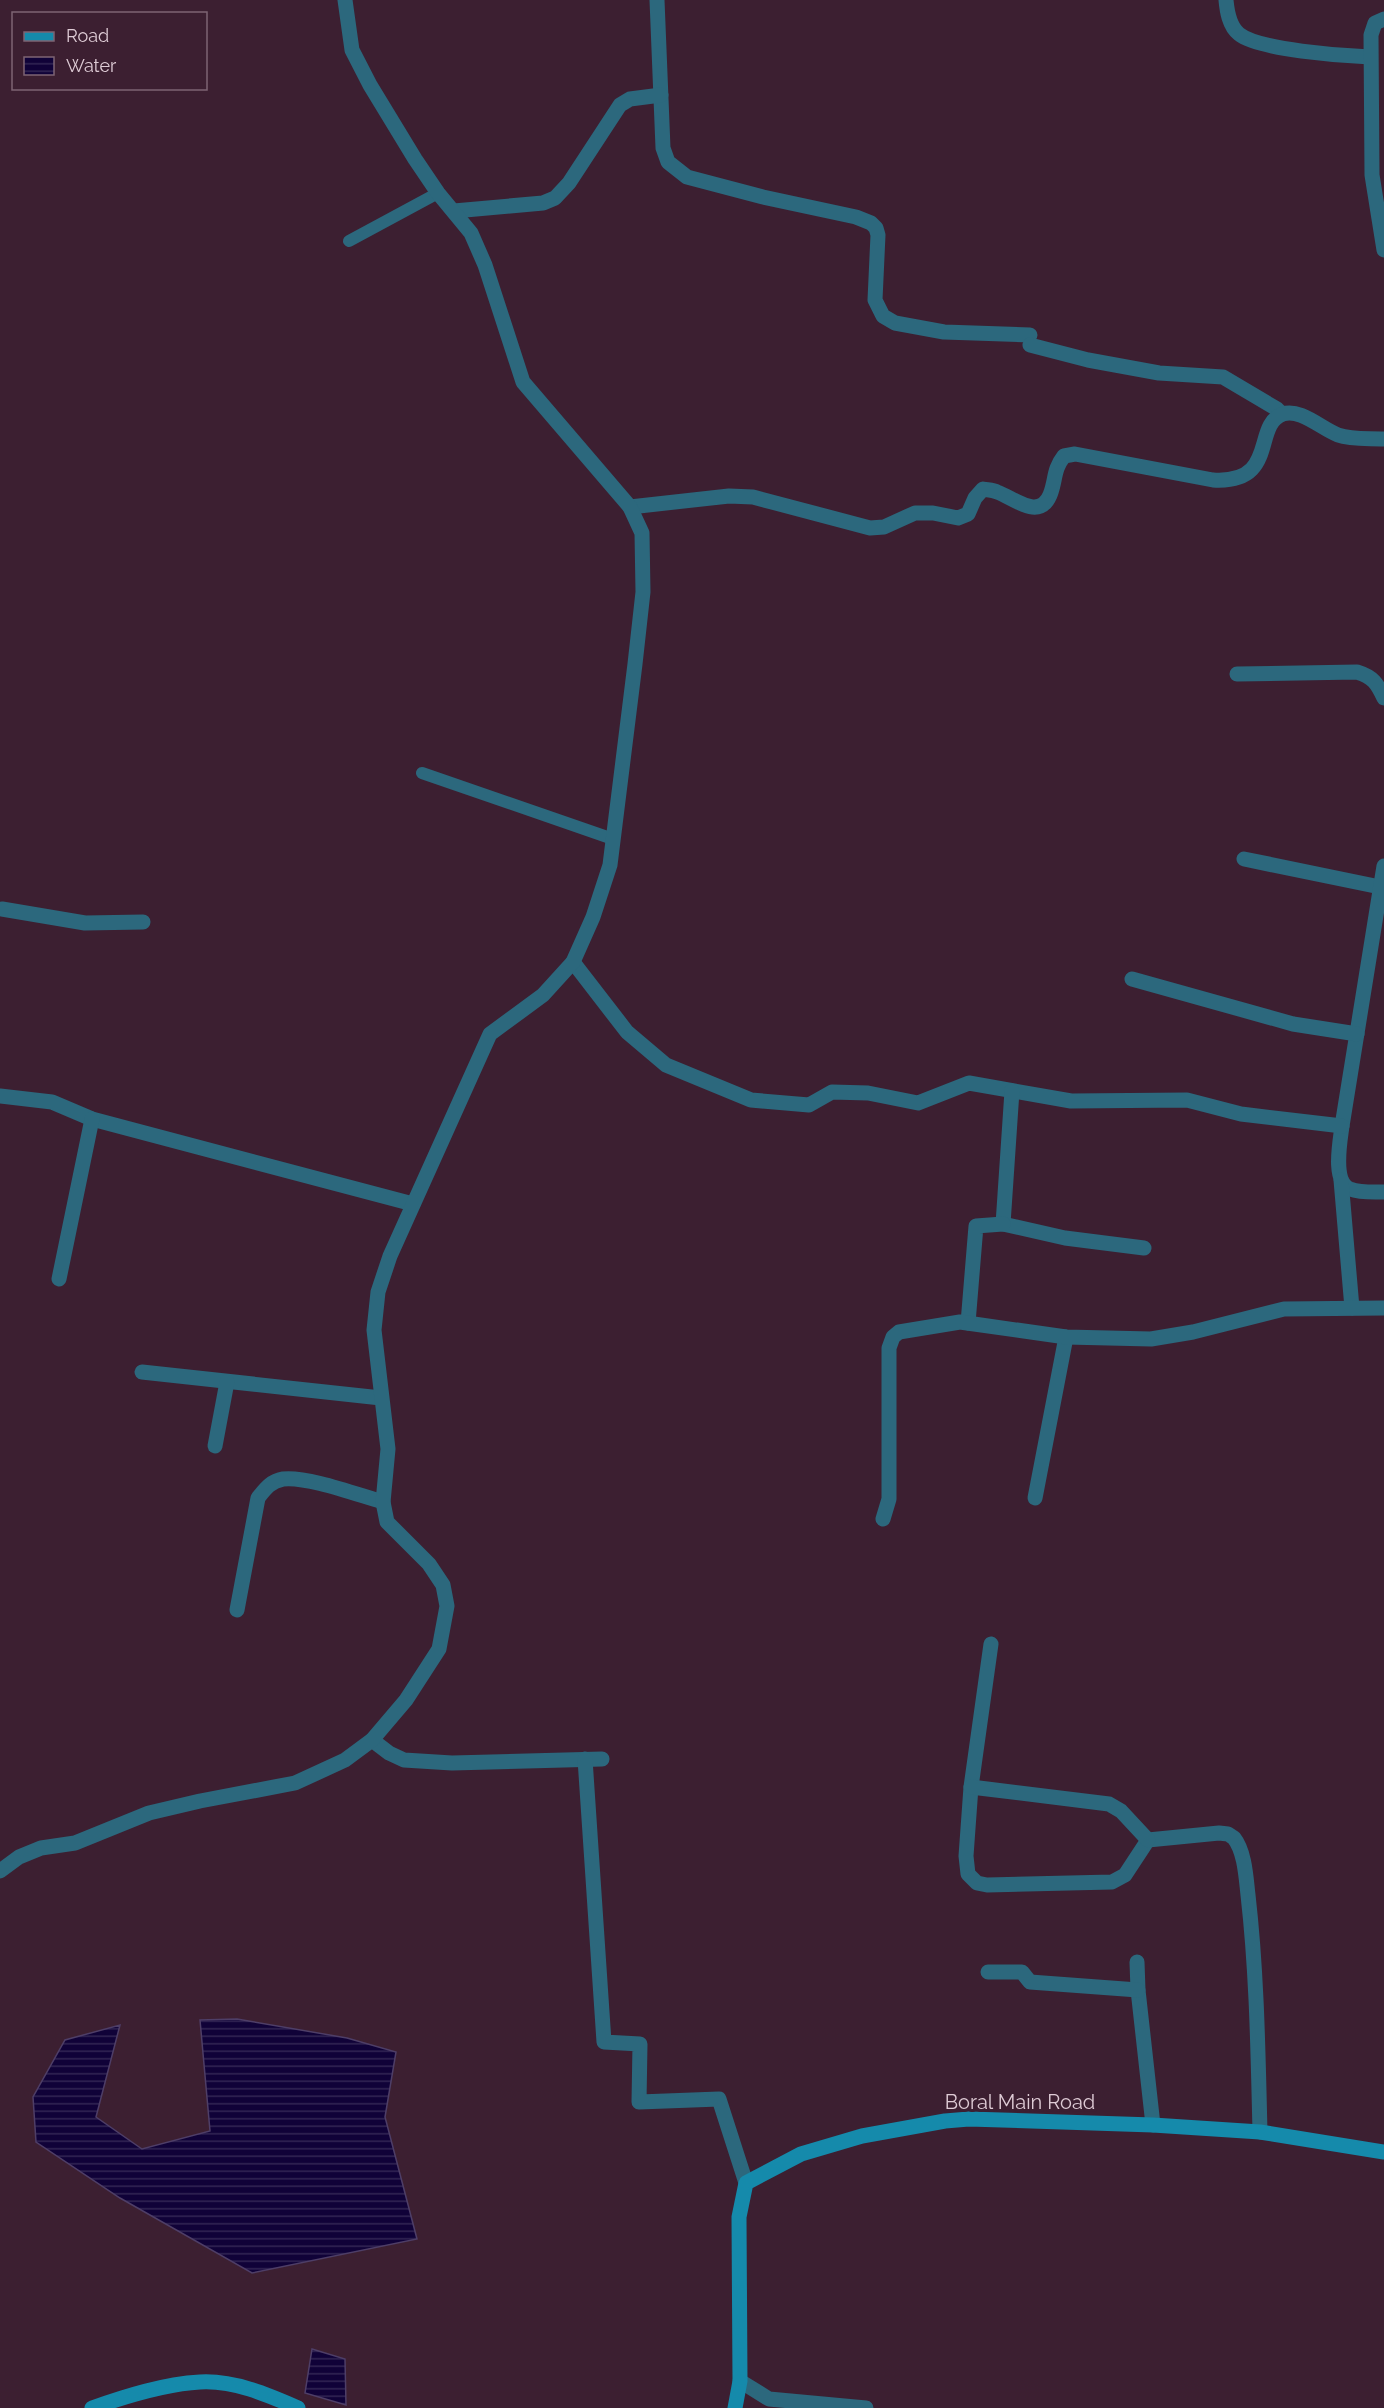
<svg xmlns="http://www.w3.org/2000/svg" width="1384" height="2408" font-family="Raleway,sans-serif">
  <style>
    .water { fill: url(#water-rules); stroke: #4e3e67; stroke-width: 1.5 }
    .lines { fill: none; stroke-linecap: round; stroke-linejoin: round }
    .lane { stroke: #2c687d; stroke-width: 12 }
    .street { stroke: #2c687d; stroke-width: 15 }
    .secondary { stroke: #158aab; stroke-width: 15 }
    .labels { text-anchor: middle; stroke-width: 6; stroke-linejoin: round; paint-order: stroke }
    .street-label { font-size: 20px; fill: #decbd5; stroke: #3c1f31 }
  </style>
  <defs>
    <pattern id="water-rules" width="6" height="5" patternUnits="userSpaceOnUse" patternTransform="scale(1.5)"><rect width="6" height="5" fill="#100238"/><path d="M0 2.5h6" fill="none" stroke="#322654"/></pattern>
  </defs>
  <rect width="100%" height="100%" fill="#3c1f31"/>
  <g class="water">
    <polygon points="237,2019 347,2038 396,2052 385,2117 417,2239 252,2273 120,2198 36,2142 33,2097 65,2040 120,2025 96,2117 142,2149 210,2131 200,2020"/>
    <polygon points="312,2349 345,2359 346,2405 305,2393"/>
  </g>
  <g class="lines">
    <g class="lane">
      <polyline points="349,241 438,193"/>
      <polyline points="422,773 613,839"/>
    </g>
    <g class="street">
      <polyline points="657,0 663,148 668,162 687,177 763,197 856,217 871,223 876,228 878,235 875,300 883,316 895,323 944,332 1030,335"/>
      <path d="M1226,0C1227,11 1229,26 1239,34C1259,50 1343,56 1370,57"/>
      <polyline points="1384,19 1375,23 1371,35 1372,175 1384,250"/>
      <polyline points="454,211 543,203 555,198 569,183 620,105 630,99 661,95"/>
      <polyline points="1030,345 1088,360 1159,373 1223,377 1277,409 1282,414"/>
      <path d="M630,507L729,496L753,497L870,528L884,527L915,513H933L958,518L968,514L975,498L983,489C988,490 993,490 997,492C1014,498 1039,521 1050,495C1056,480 1053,470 1064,456L1075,454L1213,480C1279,484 1252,425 1283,414C1300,408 1322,429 1338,435C1352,440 1369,438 1384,439"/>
      <path d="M1237,674L1357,672C1373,677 1377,683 1384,698"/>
      <polyline points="1244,859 1380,887"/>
      <path d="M1384,866L1342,1126C1340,1142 1332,1182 1350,1189C1361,1193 1373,1192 1384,1192"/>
      <polyline points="2,909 85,923 143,922"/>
      <polyline points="573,962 627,1032 666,1065 751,1100 809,1105 832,1092 868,1093 918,1103 969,1083 1071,1101 1187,1100 1241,1114 1342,1126"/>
      <polyline points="1132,979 1293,1024 1357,1034"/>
      <polyline points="1012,1091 1003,1224 1065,1238 1144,1248"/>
      <polyline points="0,1096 52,1102 92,1119 413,1204"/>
      <polyline points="1341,1180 1352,1308"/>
      <polyline points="59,1279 92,1119"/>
      <polyline points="968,1323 976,1226 1003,1224"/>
      <polyline points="142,1372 381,1398"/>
      <polyline points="215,1446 227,1382"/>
      <polyline points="1035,1498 1066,1337"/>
      <polyline points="883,1519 889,1499 889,1348 893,1337 899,1332 960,1322 1066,1337 1151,1339 1193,1332 1284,1309 1384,1308"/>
      <path d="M237,1610L258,1498C265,1489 271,1481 283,1479C307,1476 358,1495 383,1502"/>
      <path d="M991,1644L971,1787L966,1856L968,1874L977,1883L987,1885L1112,1882L1125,1875L1148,1840L1219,1833L1228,1834L1234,1838C1245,1852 1246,1878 1248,1895C1257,1974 1258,2053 1260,2132"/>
      <polyline points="372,1740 389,1753 404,1760 452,1763 602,1759"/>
      <polyline points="585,1759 604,2042 640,2044 639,2102 719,2099 746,2183"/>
      <polyline points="971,1787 1109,1804 1121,1811 1148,1840"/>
      <polyline points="0,1871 19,1857 41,1848 75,1843 149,1813 200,1801 295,1783 345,1760 372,1740 406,1700 439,1649 447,1606 443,1585 429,1564 387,1522 383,1502 388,1449 374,1330 378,1292 390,1256 490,1034 543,995 573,962 593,917 610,865 635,664 643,592 642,533 630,507 523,382 485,265 471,233 438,193 415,159 370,85 352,50 345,0"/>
      <polyline points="1137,1962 1138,1990 1153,2125"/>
      <polyline points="988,1972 1022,1972 1030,1982 1138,1990"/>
      <polyline points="740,2381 769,2399 866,2408"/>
    </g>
    <g class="secondary">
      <path d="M92,2408C126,2396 164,2384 200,2382C234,2380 268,2395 298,2408"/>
      <polyline points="735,2408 740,2381 739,2217 746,2183 801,2154 862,2136 945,2121 969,2119 1153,2125 1260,2132 1384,2152"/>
    </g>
  </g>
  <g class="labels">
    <g class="street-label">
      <text x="1020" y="2109">Boral Main Road</text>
    </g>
  </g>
  <rect x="12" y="12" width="195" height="78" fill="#3c1f31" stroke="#7d6473" stroke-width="1.5"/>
  <rect x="24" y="32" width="30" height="9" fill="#158aab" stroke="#7d6473" stroke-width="1.5"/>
  <text x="66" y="42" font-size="18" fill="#decbd5">Road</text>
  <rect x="24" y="57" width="30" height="18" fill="url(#water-rules)" stroke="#7d6473" stroke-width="1.5"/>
  <text x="66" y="72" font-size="18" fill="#decbd5">Water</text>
</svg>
